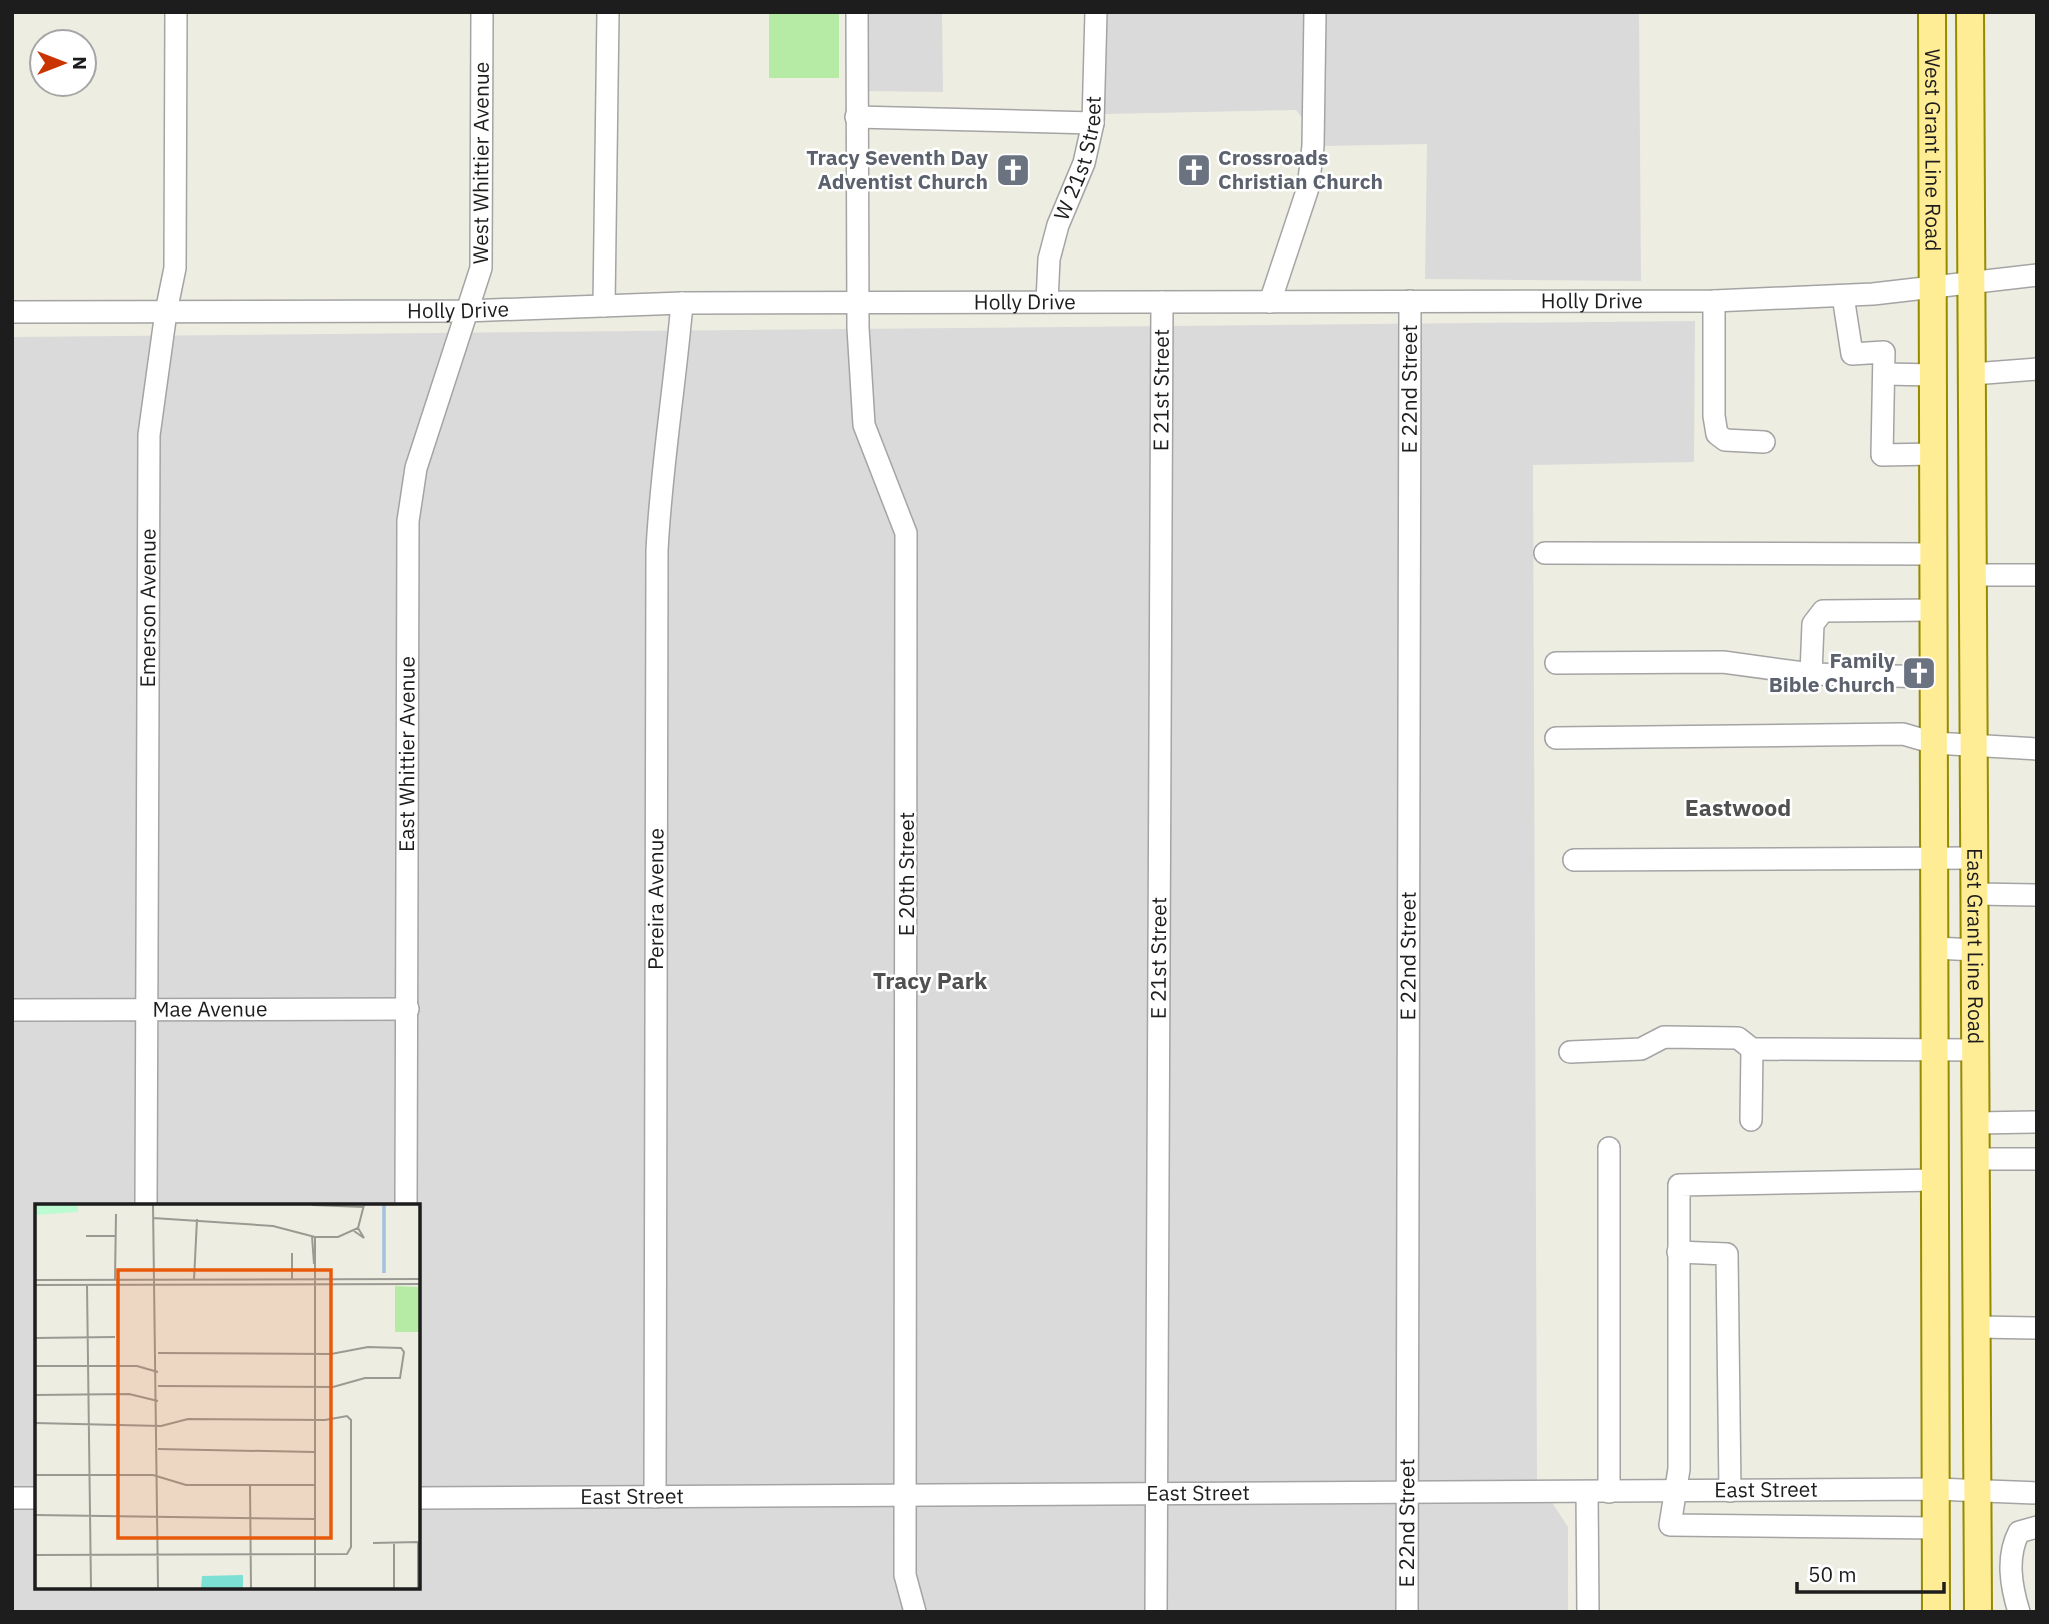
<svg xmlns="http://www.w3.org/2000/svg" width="2049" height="1624" font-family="'IBM Plex Sans',sans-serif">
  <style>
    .residential { fill: #dbdada; fill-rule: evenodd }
    .grass { fill: #b5eba5 }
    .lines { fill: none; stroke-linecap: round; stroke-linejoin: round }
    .minor-casing { stroke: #a4a4a4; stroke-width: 24 }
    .major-casing { stroke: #958b00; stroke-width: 30 }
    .minor { stroke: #fff; stroke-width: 21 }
    .major { stroke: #ffed96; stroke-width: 26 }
    .labels { text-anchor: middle; stroke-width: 5; stroke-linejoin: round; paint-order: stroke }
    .street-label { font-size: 21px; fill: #1d1d1d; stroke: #fff }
    .worship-label { font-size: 21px; font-weight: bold; fill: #5b616d; stroke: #fff; text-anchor: end }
    .neighbourhood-label { font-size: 23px; font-weight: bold; fill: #505050; stroke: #fff }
    .inset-river { fill: none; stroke: #a0c0de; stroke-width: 3.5 }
    .inset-road { fill: none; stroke: #9a9a93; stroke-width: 2 }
    .view { fill: #e8590c; fill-opacity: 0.15; stroke: #e8590c; stroke-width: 3.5 }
    .inset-edge { fill: none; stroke: #1d1d1d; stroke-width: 3.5 }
  </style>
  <rect width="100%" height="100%" fill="#eeede2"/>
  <g class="residential">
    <polygon points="866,12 942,12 943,92 866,91"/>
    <polygon points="1105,12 1639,12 1641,281 1425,279 1427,144 1324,146 1296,110 1105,114"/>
    <path d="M1695,321L1694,462L1533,465L1537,1479L1568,1527V1612H12V337ZM37,1206H418V1587H37Z"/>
  </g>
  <rect class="grass" x="769" y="12" width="70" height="66"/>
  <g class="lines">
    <g class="minor-casing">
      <g id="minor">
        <polyline points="857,12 858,328 864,425 906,533 905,1575 915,1612"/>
        <polyline points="856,117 1093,123"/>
        <polyline points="1843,296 1852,354 1884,352 1882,455 1934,454"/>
        <polyline points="1714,301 1714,416 1717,434 1725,440 1764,442"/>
        <path id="s1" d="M1047,302L1049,259L1058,225L1084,163L1093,123L1096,12"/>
        <polyline points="1270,302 1308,188 1313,146 1315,12"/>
        <polyline points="604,306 608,12"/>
        <path id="s2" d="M12,312L465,311L682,303L1714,301L1873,294L2037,275"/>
        <polyline points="1884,374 1934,375"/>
        <polyline points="1973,374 2037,369"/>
        <polyline points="1545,553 1934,554"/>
        <polyline points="1973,575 2037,575"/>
        <polyline points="1556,663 1723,662 1811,674 1934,677"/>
        <polyline points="1811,674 1813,624 1823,611 1934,610"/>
        <polyline points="1556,738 1903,734 1934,743 2037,749"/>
        <polyline points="1574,860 1976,858"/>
        <polyline points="1976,894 2037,895"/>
        <polyline points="1935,948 1976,950"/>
        <path id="s3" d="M12,1010L408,1009"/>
        <polyline points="1570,1052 1641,1049 1664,1037 1738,1038 1752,1049 1976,1050"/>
        <polyline points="1751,1120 1752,1049"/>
        <polyline points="1977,1123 2037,1122"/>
        <polyline points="1609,1148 1609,1492"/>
        <polyline points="1977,1159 2037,1159"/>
        <polyline points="1935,1180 1679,1185 1679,1469 1670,1525 1936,1528"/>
        <path id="s4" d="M146,1206L149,435L166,312L175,268L176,12"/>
        <path id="s5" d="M406,1206L408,521L416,468L481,268L482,12"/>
        <polyline points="1678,1252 1727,1254 1730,1491"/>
        <polyline points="1978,1327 2037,1328"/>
        <polyline points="1587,1492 1588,1612"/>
        <path id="s6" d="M655,1497L657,551C661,468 675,386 682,303"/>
        <polyline points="12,1498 37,1498"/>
        <path id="s7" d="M418,1498L1935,1489L2037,1493"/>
        <path id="s8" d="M1156,1612L1162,302"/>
        <path id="s9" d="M1407,1612L1410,301"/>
        <path d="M2019,1612C2011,1586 2006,1557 2019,1532L2037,1527"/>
      </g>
    </g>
    <g class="major-casing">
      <g id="major">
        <path id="s10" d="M1932,12L1936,1612"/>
        <path id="s11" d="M1970,12L1978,1612"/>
      </g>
    </g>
    <use href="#minor" class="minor"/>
    <use href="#major" class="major"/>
  </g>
  <defs>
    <g id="church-square" transform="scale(1.75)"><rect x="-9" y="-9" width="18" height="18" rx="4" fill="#6b7280" stroke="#fff"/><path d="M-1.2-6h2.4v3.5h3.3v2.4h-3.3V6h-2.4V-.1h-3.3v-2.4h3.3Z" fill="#fff"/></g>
  </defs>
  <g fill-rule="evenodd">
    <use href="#church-square" x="1013" y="170"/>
    <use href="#church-square" x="1194" y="170"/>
    <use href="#church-square" x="1919" y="673"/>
  </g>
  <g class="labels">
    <g class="street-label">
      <text dy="7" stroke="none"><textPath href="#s10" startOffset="138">West Grant Line Road</textPath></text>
      <text dy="7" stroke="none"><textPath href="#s1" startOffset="149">W 21st Street</textPath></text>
      <text dy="7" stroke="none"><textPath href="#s5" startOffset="1054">West Whittier Avenue</textPath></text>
      <text dy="7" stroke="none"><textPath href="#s2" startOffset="1580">Holly Drive</textPath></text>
      <text dy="7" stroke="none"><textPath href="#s2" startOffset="1013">Holly Drive</textPath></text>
      <text dy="7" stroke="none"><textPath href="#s2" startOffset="446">Holly Drive</textPath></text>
      <text dy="7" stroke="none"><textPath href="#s9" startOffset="1223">E 22nd Street</textPath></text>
      <text dy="7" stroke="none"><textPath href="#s8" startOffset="1222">E 21st Street</textPath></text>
      <text dy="7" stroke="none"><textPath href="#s4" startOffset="598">Emerson Avenue</textPath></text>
      <text dy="7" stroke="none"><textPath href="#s5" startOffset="452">East Whittier Avenue</textPath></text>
      <text transform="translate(907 874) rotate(-90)" y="7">E 20th Street</text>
      <text dy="7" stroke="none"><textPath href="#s6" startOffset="598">Pereira Avenue</textPath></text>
      <text dy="7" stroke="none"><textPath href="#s11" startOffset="934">East Grant Line Road</textPath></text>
      <text dy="7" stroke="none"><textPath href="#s9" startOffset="656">E 22nd Street</textPath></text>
      <text dy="7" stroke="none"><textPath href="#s8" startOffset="654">E 21st Street</textPath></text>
      <text dy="7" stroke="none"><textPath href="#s3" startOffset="198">Mae Avenue</textPath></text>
      <text dy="7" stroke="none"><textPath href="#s7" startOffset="1348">East Street</textPath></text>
      <text dy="7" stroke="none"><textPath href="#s7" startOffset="780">East Street</textPath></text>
      <text dy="7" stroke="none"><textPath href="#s7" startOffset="214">East Street</textPath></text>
      <text dy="7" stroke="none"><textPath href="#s9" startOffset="89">E 22nd Street</textPath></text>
    </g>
    <g class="worship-label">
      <text x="988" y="165">Tracy Seventh Day<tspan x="988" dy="24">Adventist Church</tspan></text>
      <text x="1218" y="165" text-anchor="start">Crossroads<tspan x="1218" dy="24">Christian Church</tspan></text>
      <text x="1895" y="668">Family<tspan x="1895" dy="24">Bible Church</tspan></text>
    </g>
    <g class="neighbourhood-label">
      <text x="1738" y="816">Eastwood</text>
      <text x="930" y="989">Tracy Park</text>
    </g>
  </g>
  <g transform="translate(35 1204)">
    <rect width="385" height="385" fill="#eeede2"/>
    <path d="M360,82L384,83L385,128H360Z" fill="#b5eba5"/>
    <path d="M0,1H43V8L0,11Z" fill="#bcfbd2"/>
    <path d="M208,371V384H166L167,372Z" fill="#7ce1d4"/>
    <path class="inset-river" d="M349,1V69"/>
    <path class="inset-road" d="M118,1L123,384M277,1L329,3M118,14L238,22L280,33H303L323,24L329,1M319,27L329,34L323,24M51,32H80M277,32L279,60M80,75L81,10M257,75V49M0,76L385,75M159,76L162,15M0,81L385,80M52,81L56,384M0,134L80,133M123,149L296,150L333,143L366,144L369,148L365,174H330L298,183L123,182M0,162H102L123,168M0,191L94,190L123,197M0,219L126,222L153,215L290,216L312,212L316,216V343L312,350L0,351M123,245L279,248M0,271H118L151,281H279M215,282L216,384M0,311L279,315M338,339L383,338V384M359,339V384M280,384V33"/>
    <path class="view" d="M83,66H296V334H83Z"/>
    <rect width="385" height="385" class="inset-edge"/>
  </g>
  <rect width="2049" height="1624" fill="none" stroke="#1d1d1d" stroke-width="28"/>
  <g transform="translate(63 63) rotate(90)"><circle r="33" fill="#ffffff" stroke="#a5a5a5" stroke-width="2"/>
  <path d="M0-5L12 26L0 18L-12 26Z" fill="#c93400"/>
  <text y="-10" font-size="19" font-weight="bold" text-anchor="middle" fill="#1d1d1d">N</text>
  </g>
  <path d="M1797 1582v10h147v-10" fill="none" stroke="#1d1d1d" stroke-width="3.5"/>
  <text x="1808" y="1582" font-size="21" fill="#1d1d1d" stroke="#ffffff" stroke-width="5" paint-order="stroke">50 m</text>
</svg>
